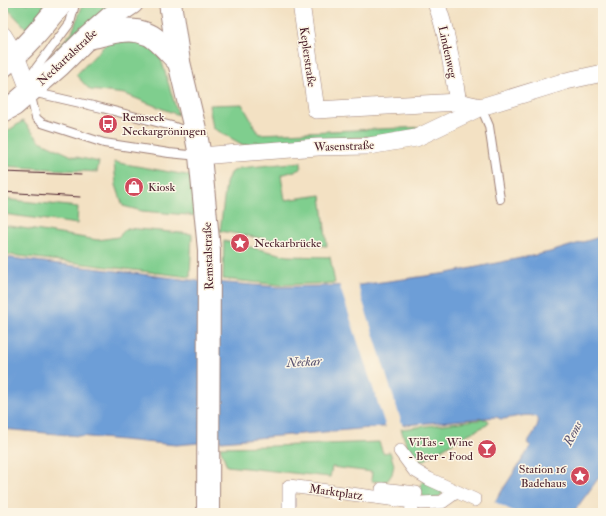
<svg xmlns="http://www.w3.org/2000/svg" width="606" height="516" font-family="'IM FELL Double Pica',serif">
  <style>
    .green { fill: #7fce8e; stroke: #64765c }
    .water { fill: #6d9ed7; stroke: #5c5e81 }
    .pier { fill: #f3e1c3 }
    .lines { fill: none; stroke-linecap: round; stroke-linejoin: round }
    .service-casing { stroke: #9e8077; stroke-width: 10 }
    .pedestrian-casing { stroke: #9e8077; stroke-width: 14 }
    .minor-casing { stroke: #9e8077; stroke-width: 18 }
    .secondary-casing { stroke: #9e8077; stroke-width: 24 }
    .service { stroke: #fff; stroke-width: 8 }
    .pedestrian { stroke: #fff; stroke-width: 13 }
    .minor { stroke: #fff; stroke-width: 17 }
    .secondary { stroke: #fff; stroke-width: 22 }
    .tram { stroke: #4a1f2b; stroke-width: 1 }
    .labels { text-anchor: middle; stroke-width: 3; stroke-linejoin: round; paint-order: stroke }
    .street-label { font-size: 12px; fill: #4a1f2b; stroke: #fcf5e5 }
    .poi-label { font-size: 12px; fill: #4a1f2b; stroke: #fcf5e5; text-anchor: start }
    .water-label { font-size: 13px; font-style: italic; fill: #585270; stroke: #fcf5e5 }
  </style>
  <rect width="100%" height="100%" fill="#fcf5e5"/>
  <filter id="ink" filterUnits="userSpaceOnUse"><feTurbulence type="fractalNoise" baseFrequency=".025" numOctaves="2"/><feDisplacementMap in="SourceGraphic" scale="8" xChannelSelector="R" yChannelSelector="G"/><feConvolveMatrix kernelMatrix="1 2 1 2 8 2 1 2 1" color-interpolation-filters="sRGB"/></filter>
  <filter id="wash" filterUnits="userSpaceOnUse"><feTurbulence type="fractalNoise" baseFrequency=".012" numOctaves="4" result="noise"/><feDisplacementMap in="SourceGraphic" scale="16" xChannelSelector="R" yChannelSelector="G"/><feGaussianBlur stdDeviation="0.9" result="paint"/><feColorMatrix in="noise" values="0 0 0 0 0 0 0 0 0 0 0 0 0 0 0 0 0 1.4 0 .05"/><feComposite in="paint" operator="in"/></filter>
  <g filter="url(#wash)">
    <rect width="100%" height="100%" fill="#f3e1c3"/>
    <g class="green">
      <polygon points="3,3 53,3 30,32 3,4"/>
      <polygon points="85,3 117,3 57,58 52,55 72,32 82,7"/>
      <polygon points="133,37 152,49 161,59 178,115 125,94 90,90 76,75 107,43"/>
      <polygon points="242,104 259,134 426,127 397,135 243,145 213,128 209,105"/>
      <polygon points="23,121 40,141 72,156 99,162 97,172 3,166 3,134"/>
      <polygon points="114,162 192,176 199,216 142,211 123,206 116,185"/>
      <polygon points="301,162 301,169 281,175 285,200 321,195 327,246 289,243 220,231 226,183 230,173 240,168"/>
      <polygon points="3,199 78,207 77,224 3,214"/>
      <polygon points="3,225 98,240 118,237 127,228 192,234 190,277 3,254"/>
      <polygon points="224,241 288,256 330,257 335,283 280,285 223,279"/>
      <polygon points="486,419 489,421 487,425 462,437 423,461 416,460 410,455 401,429"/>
      <polygon points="379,442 383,453 390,452 394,465 392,474 388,480 383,482 371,481 372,472 332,467 330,477 227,466 220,447 272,446"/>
      <path d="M424,481L443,492C439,500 432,499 425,499C421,494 418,486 424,481Z"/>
    </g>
    <path class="water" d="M603,236V472L573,513H491L494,503L531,446L527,443C530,438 535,432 537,427C544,406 509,420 501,419C500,419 497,417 496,417L176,445L3,429V257L189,280L278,287L328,286L360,285L448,273L550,252Z"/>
    <g class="pier">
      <polygon points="357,283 403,427 386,428 339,284"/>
      <polygon points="493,501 517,513 489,513"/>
    </g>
  </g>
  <g filter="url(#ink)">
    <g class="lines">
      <g class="service-casing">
        <g id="service">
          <polyline points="74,3 74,8 70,23 34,71 30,92 36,118 42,123 104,143 169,153 199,156"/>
          <polyline points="32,92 102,108 172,126 180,129 194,129"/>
          <polyline points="481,107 489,126 500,199"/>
        </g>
      </g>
      <g class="pedestrian-casing">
        <g id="pedestrian">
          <polyline points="400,451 414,470 429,479 475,500"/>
          <polyline points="382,489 416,493"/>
          <polyline points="421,503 442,502 456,492"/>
          <polyline points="289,513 289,486 413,502 411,513"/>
        </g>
      </g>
      <g class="minor-casing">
        <g id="minor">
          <polyline points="301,3 316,110 458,102 481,107"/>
          <path d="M436,3C448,34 452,69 458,102"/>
          <polyline points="3,35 16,56 30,92"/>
          <polyline points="200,156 318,147 369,146 416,138 481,107 566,81 603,73"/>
        </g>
      </g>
      <g class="secondary-casing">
        <g id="secondary">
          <polyline points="170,3 179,62 195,129 200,156 209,250 208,513"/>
          <path d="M89,38C108,34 128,26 147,34C157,37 171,55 179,62"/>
          <path d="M3,66C26,48 44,25 62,3"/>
          <polyline points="3,111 14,105 59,66 86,39 111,17 132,3"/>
        </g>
      </g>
      <use href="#service" class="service"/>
      <use href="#pedestrian" class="pedestrian"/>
      <use href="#minor" class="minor"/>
      <use href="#secondary" class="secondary"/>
      <g class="tram">
        <polyline points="3,172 81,175"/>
        <polyline points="3,192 80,197"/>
      </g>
    </g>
  </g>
  <defs>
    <g id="bus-disc" transform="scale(1)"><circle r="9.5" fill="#d1495b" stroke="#fcf5e5"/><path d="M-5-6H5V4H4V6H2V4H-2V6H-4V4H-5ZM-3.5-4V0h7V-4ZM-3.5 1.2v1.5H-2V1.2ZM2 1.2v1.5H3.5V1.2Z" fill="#fff"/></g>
    <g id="shop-disc" transform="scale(1)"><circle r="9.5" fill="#d1495b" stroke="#fcf5e5"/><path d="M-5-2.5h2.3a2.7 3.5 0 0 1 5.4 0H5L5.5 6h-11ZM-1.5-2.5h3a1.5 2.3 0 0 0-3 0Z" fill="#fff"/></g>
    <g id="sight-disc" transform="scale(1)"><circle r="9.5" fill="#d1495b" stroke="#fcf5e5"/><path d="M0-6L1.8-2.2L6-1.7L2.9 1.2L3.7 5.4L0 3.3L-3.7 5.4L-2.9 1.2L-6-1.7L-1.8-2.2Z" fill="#fff"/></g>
    <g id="bar-disc" transform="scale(1)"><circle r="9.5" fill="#d1495b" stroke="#fcf5e5"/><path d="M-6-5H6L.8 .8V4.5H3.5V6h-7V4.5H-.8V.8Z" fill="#fff"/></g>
  </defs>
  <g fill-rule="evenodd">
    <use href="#bus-disc" x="108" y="124"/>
    <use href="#shop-disc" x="134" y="187"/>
    <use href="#sight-disc" x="240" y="243"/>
    <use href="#bar-disc" x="487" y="449"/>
    <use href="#sight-disc" x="580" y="476"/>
  </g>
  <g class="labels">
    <g class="street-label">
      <text transform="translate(448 52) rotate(78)" y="4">Lindenweg</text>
      <text transform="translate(67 57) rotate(-43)" y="4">Neckartalstraße</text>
      <text transform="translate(308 57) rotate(82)" y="4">Keplerstraße</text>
      <text transform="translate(344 146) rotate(-2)" y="4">Wasenstraße</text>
      <text transform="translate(208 256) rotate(-92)" y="4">Remstalstraße</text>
      <text transform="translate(336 492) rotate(8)" y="4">Marktplatz</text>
    </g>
    <g class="poi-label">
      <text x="122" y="121">Remseck<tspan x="122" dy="14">Neckargröningen</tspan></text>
      <text x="148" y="191">Kiosk</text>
      <text x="254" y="247">Neckarbrücke</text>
      <text x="473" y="446" text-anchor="end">ViTas - Wine<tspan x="473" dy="14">- Beer - Food</tspan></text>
      <text x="566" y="473" text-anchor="end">Station 16<tspan x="566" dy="14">Badehaus</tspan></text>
    </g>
    <g class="water-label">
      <text transform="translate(304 361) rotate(-3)" y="5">Neckar</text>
      <text transform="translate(572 433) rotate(-62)" y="5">Rems</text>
    </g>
  </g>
  <rect width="606" height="516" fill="none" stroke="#fcf5e5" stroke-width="16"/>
</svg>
